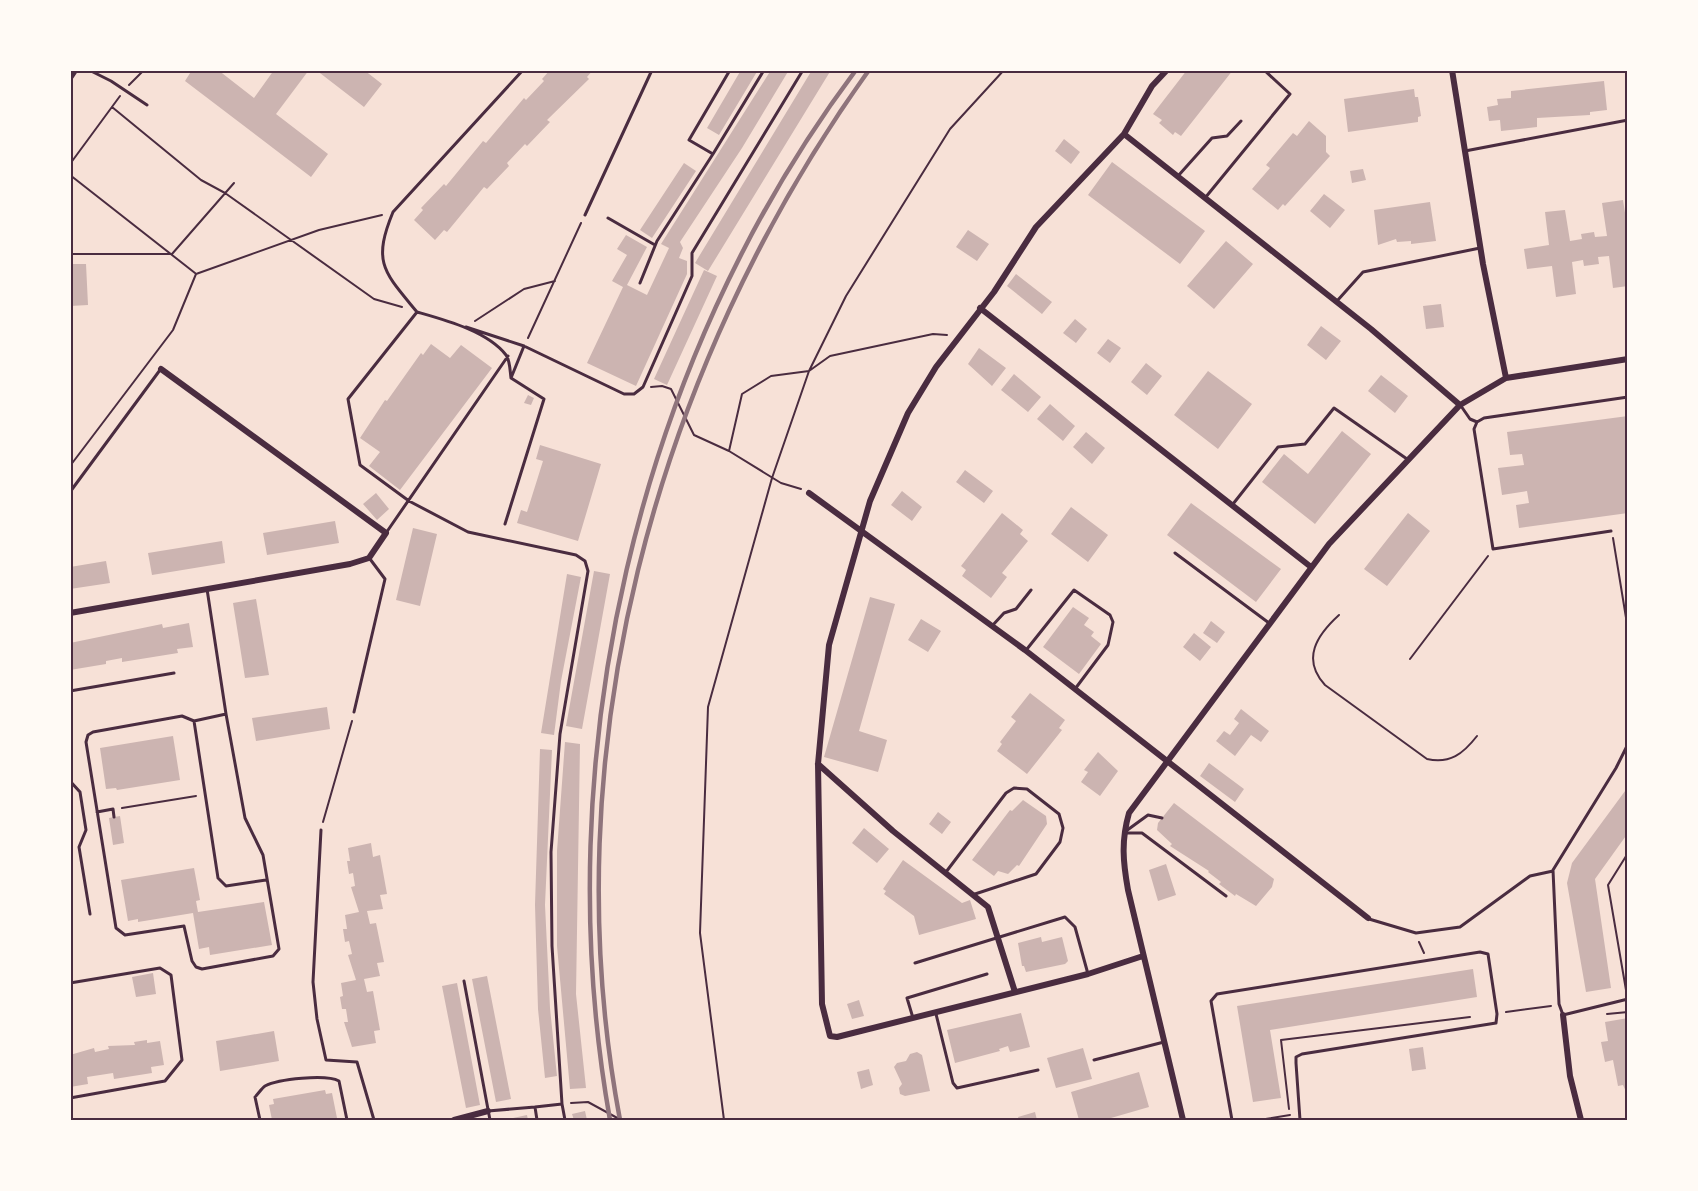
<svg xmlns="http://www.w3.org/2000/svg" width="1698" height="1191" font-family="'Golos Text',sans-serif">
  <style>
    .building { fill: #ccb4b1 }
    .lines { fill: none; stroke-linecap: round; stroke-linejoin: round }
    .path { stroke: #4a2c40; stroke-width: 2 }
    .service { stroke: #4a2c40; stroke-width: 3 }
    .minor { stroke: #4a2c40; stroke-width: 6 }
    .tertiary { stroke: #4a2c40; stroke-width: 8 }
    .rail { stroke: #8f747c; stroke-width: 4.5 }
    .neatline { fill: none; stroke: #4a2c40; stroke-width: 2 }
  </style>
  <rect width="100%" height="100%" fill="#f7e1d7"/>
  <path class="building" d="M192 70H218L254 98 274 70H309L276 114 328 154 311 177 185 81Z
    M316 70H364L382 84 364 107Z
    M550 70H593L587 77 589 79 547 120 550 122 527 146 525 144 507 163 509 166 487 189 484 187 447 232 444 230 435 240 414 220 423 210 421 208 444 184 446 186 483 141 486 143 524 98 526 100 544 81 542 79Z
    M741 70H758L719 135 707 128Z
    M771 70H789L742 148 680 242 683 248 679 258 687 261V274L636 386 587 363 623 287 612 281 627 255 617 249 626 235 647 247 627 285 647 295 669 248 661 244Z
    M812 70H831L708 271 695 263Z
    M1187 70H1233L1181 136 1175 132 1173 135 1159 123 1162 120 1153 114Z
    M1604 81 1607 110 1590 112V115L1537 118V127L1501 131 1500 120 1489 121 1487 107 1498 105 1497 99 1511 98V91Z
    M1414 89 1415 97H1418L1421 116 1418 117V122L1348 132 1344 99Z
    M1309 121 1326 136V152L1330 156 1285 206 1283 204 1278 210 1252 189 1270 168 1266 165 1293 133 1297 136Z
    M1064 139 1080 152 1071 164 1055 151Z
    M1112 162 1205 231 1180 264 1088 195Z
    M684 163 696 171 652 238 640 230Z
    M1363 169 1366 180 1352 183 1350 171Z
    M1324 194 1345 210 1330 228 1310 211Z
    M1623 200 1628 232V286L1613 288 1609 256 1598 257 1599 264 1584 266 1583 260 1572 262 1576 294 1556 297 1552 266 1527 269 1524 249 1549 245 1545 212 1565 210 1570 241 1582 239 1581 234 1594 232 1595 237 1607 236 1602 203Z
    M1430 202 1436 241 1411 244V241L1397 242 1396 239 1378 245 1374 210Z
    M968 230 989 244 977 261 956 247Z
    M1226 241 1253 264 1214 309 1187 286Z
    M70 264H86L88 305 70 306Z
    M704 270 717 276 667 385 654 379Z
    M1016 274 1052 302 1042 314 1007 286Z
    M1441 304 1444 327 1426 329 1423 306Z
    M1075 319 1087 329 1076 343 1063 333Z
    M1321 326 1341 341 1326 360 1307 345Z
    M1108 339 1121 348 1110 363 1097 353Z
    M431 344 450 358 461 345 492 368 400 490 369 466 380 452 360 438 385 400 387 401 421 353 423 355Z
    M979 348 1006 368 992 386 968 364Z
    M1146 363 1162 376 1147 395 1131 382Z
    M1208 371 1252 404 1218 449 1174 415Z
    M1014 374 1041 397 1028 412 1001 390Z
    M1381 375 1408 396 1395 413 1368 391Z
    M528 395 534 398 531 405 524 403Z
    M1050 404 1075 426 1063 441 1037 419Z
    M1628 416V439H1625L1628 513 1519 528 1516 505 1529 503 1527 491 1502 495 1498 468 1524 465 1522 454 1510 455 1507 432Z
    M1342 431 1371 454 1315 524 1262 482 1284 454 1308 474Z
    M1086 432 1105 448 1092 464 1073 447Z
    M540 445 601 464 578 541 517 523 521 510 527 512 543 461 536 459Z
    M965 470 993 491 984 503 956 482Z
    M902 491 922 507 912 521 891 505Z
    M376 493 389 509 377 520 363 504Z
    M1191 503 1281 569 1256 602 1167 535Z
    M1071 507 1108 535 1088 562 1051 534Z
    M1002 513 1023 530 1020 534 1028 541 1002 573 1007 577 991 598 962 576 966 570 961 566Z
    M1408 513 1430 531 1387 586 1364 569Z
    M335 521 339 543 267 555 263 533Z
    M413 528 437 534 420 606 396 600Z
    M222 541 225 563 152 575 148 553Z
    M106 561 110 583 70 589V567Z
    M594 571 610 574 582 729 566 726Z
    M567 574 581 577 561 681 554 735 541 733Z
    M870 597 895 604 859 731 887 740 878 772 824 757Z
    M256 599 269 675 245 678 233 603Z
    M1073 607 1089 618 1084 625 1094 632 1091 636 1101 644 1079 674 1043 647Z
    M921 619 941 631 928 652 908 640Z
    M1211 621 1225 632 1217 643 1203 633Z
    M189 623 193 647 177 649 178 653 122 662V658L106 661V664L70 670V643L162 624 163 628Z
    M1194 633 1211 647 1200 661 1183 647Z
    M1030 693 1065 720 1059 728 1062 730 1027 774 997 751 1002 744 1000 742 1016 721 1011 717Z
    M327 707 330 729 256 741 252 718Z
    M1241 709 1269 731 1261 742 1251 735 1235 756 1216 741 1224 731 1230 735 1239 723 1234 719Z
    M173 736 180 780 117 790 116 788 106 789 100 748Z
    M565 742 580 744 576 994 586 1088 570 1089 557 946V851Z
    M540 749 552 750 545 905 550 1008 557 1076 545 1078 538 1009 535 905Z
    M1098 752 1118 771 1100 796 1081 782 1088 772 1084 770Z
    M1209 763 1244 789 1235 802 1200 776Z
    M1628 787V833L1595 879 1611 988 1586 992 1567 883 1572 863Z
    M1023 800 1046 816 1047 824 1019 866 1017 865 1008 874 998 871 994 876 972 860 1010 810 1012 811Z
    M1174 803 1274 879 1272 887 1256 906 1236 894 1235 896 1219 884 1221 882 1208 872 1209 871 1170 846 1172 844 1157 830 1158 823Z
    M938 812 951 822 942 834 929 824Z
    M120 816 124 843 113 845 109 818Z
    M864 828 889 849 877 863 852 843Z
    M371 843 373 857 380 855 387 894 380 895 383 909 367 911 370 924 376 923 384 962 377 963 380 976 364 979 367 992 373 991 380 1030 374 1031 376 1043 352 1047 344 1022H348L346 1009H342L340 997 343 996 341 983 356 980 348 955 352 954 349 941 345 942 343 929H347L345 915 359 912 351 887 355 886 353 873 349 874 347 861H350L348 848Z
    M903 860 962 903 970 900 976 919 919 935 914 916 884 894 886 891 883 889Z
    M1166 864 1176 895 1158 901 1149 870Z
    M194 868 200 900 196 901 198 912 264 902 272 945 210 955 209 947 199 949 193 913 138 922V919L128 921 121 880Z
    M1041 937 1042 942 1062 937 1068 961 1065 964 1026 972 1024 966H1022L1018 943Z
    M1473 969 1477 997 1270 1030 1281 1098 1253 1102 1237 1006Z
    M153 973 156 994 136 997 132 977Z
    M487 976 511 1099 496 1102 472 979Z
    M457 983 480 1105 466 1108 442 986Z
    M859 1000 864 1016 852 1019 847 1004Z
    M1021 1013 1030 1047 1010 1052 1008 1046 999 1049 1000 1051 955 1063 947 1030Z
    M1628 1018V1096L1623 1085 1618 1086 1613 1060 1605 1062 1601 1042 1608 1041 1605 1022Z
    M274 1031 279 1061 220 1071 216 1041Z
    M147 1040V1043L160 1041 164 1065 151 1067 152 1073 114 1079 113 1073 87 1077 88 1084 70 1087V1055L94 1048 95 1052 109 1049 108 1046 135 1045 134 1042Z
    M1423 1047 1426 1069 1412 1071 1409 1049Z
    M1083 1048 1092 1079 1056 1088 1047 1058Z
    M917 1052 922 1055 930 1091 905 1096 900 1094 899 1088 902 1084 894 1067 897 1063 906 1061 910 1054Z
    M869 1069 873 1085 861 1089 857 1072Z
    M1139 1072 1149 1107 1104 1120H1079L1071 1092Z
    M325 1090 326 1094 332 1093 337 1118 331 1120H272L269 1105 274 1104 273 1099Z
    M585 1111 587 1120H574L572 1114Z
    M1035 1112 1037 1120H1019L1018 1117Z
    M527 1115 528 1120H513V1118Z"/>
  <g class="lines">
    <path class="path" d="M129 85 144 70
      M112 107 201 180 225 193 374 299 402 307
      M70 164 120 96
      M70 175 195 273
      M70 254H172L234 183
      M475 321 524 289 555 281
      M528 338 581 223
      M651 387 662 386 671 389 694 435 729 451 781 483 801 489
      M729 451 742 394 771 376 809 371 830 356 933 334 947 335
      M70 466 173 330 196 274 319 230 382 215
      M1613 538 1628 630
      M1339 615C1317 635 1301 659 1325 685L1427 759C1450 764 1463 754 1477 736
      M1410 659 1488 556
      M122 808 196 796
      M323 822 352 721
      M1419 942 1424 953
      M1626 990 1608 885 1628 853
      M1506 1012 1551 1006
      M1607 1014 1628 1012
      M571 1103 588 1102 621 1120
      M1289 1109 1281 1040 1470 1017
      M724 1120 700 933 708 707 772 478 809 371 846 296 950 129 1004 70
      M1259 1120 1290 1115"/>
    <path class="service" d="M89 70 111 81 147 105
      M523 70 393 212C372 263 384 272 417 312L348 399 360 465 409 501 468 532 576 555 585 561 588 571 560 734 551 852 552 946 562 1104
      M730 70 689 140 713 154 764 70
      M1465 151 1628 120
      M1178 176 1212 138 1227 136 1241 121
      M1205 198 1290 94 1264 70
      M585 215 652 70
      M608 218 655 245
      M640 283 657 241 713 154
      M1337 301 1363 272 1480 248
      M417 312C445 320 487 331 506 355 510 360 510 371 511 378
      M466 327 524 346 624 394H634L643 387 692 276V253L803 70
      M1461 406 1470 419 1477 422
      M70 492 160 370
      M1233 504 1278 447 1305 444 1334 408 1407 459
      M505 524 544 399 511 378 524 346
      M1611 531 1493 549 1474 429 1477 422 1484 418 1628 397
      M386 533 508 356
      M1175 553 1269 623
      M207 589 226 714 194 721 182 716 93 732 88 735 86 742 116 928 125 935 184 926 192 961 196 967 202 969 273 956 279 949 263 855 245 818 226 714
      M992 626 1004 613 1016 609 1031 590
      M1027 649 1074 590 1110 615 1113 622 1108 645 1075 689
      M70 691 174 673
      M354 712 385 579 370 559
      M194 721 218 878 226 886 266 880
      M1628 744 1616 768 1553 870 1559 1004 1563 1015 1628 999
      M70 781 80 792 86 830 79 847 90 914
      M97 812 113 809 114 817
      M321 830 313 982 317 1019 326 1060 357 1062 374 1120
      M1126 831 1148 815 1162 818
      M1126 833H1142L1226 896
      M946 872 1006 793 1014 788 1027 789 1059 814 1063 828 1060 842 1036 874 975 894
      M1369 919 1416 933 1460 927 1530 876 1553 871
      M915 963 1065 917 1075 927 1088 974
      M464 981 490 1120
      M70 983 160 968 171 975 182 1060 165 1081 70 1098
      M936 1014 953 1083 957 1088 1038 1070
      M913 1018 907 998 987 974
      M1094 1060 1164 1042
      M535 1107 562 1104 565 1120
      M488 1111 535 1107 537 1120
      M260 1120 255 1097C258 1094 262 1088 265 1086 278 1079 326 1074 339 1081L347 1120
      M1232 1120 1211 1001 1217 994 1480 952 1488 954 1497 1014 1496 1023 1302 1054 1296 1057V1063L1300 1120"/>
    <path class="minor" d="M1452 70 1483 264 1506 378
      M1124 134 1371 329 1460 405
      M980 308 1311 567
      M809 493 1025 650 1368 918
      M70 613 350 564 369 558 386 533 161 369
      M818 764 893 831 988 907 1015 992
      M1143 956 1088 974 837 1037 830 1036 822 1004 818 764 829 645 870 501 908 413 936 367 994 292 1036 227 1124 134 1152 86 1167 70
      M1563 1015 1570 1076 1581 1120
      M454 1120 488 1111
      M1183 1120 1128 890C1123 862 1121 841 1129 813L1329 544 1460 405 1506 378 1628 359"/>
    <path class="tertiary" d="M70 76 74 70"/>
    <path class="rail" d="M610 1120C546 761 636 363 856 70
      M620 1120C551 754 654 370 869 70"/>
  </g>
  <rect width="1698" height="1191" fill="none" stroke="#fffaf5" stroke-width="144"/>
  <rect x="72" y="72" width="1554" height="1047" class="neatline"/>
</svg>
